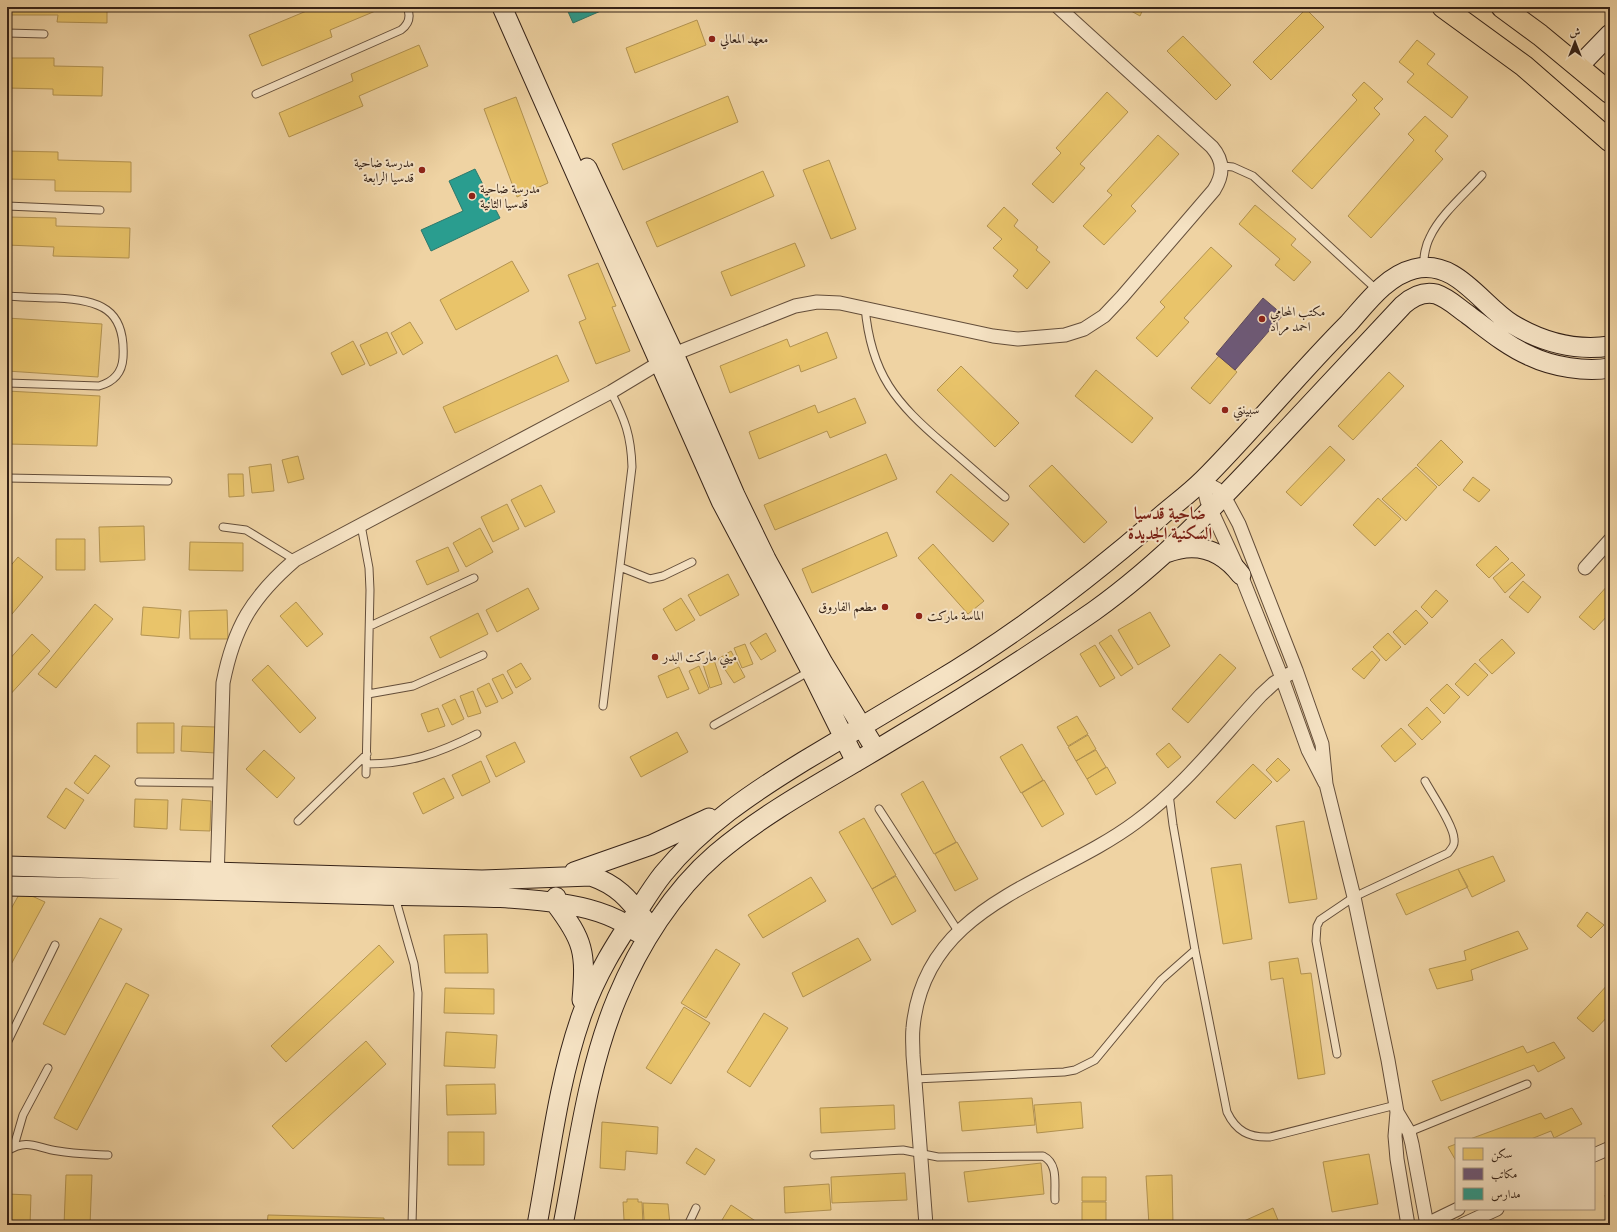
<svg xmlns="http://www.w3.org/2000/svg" width="1617" height="1232" font-family="'IM FELL Double Pica',Amiri,serif">
  <style>
    .homes { fill: #e9c46a; stroke: #b39351 }
    .offices { fill: #6d597a; stroke: #5c485c }
    .schools { fill: #2a9d8f; stroke: #2d786b }
    .lines { fill: none; stroke-linecap: round; stroke-linejoin: round }
    .lane-casing { stroke: #644e3a; stroke-width: 9 }
    .street-casing { stroke: #644e3a; stroke-width: 15 }
    .secondary-casing { stroke: #352217; stroke-width: 21 }
    .primary-casing { stroke: #352217; stroke-width: 23 }
    .lane { stroke: #f5e2c3; stroke-width: 7 }
    .street { stroke: #f5e2c3; stroke-width: 13 }
    .secondary { stroke: #f5e2c3; stroke-width: 19 }
    .primary { stroke: #efd3a3; stroke-width: 21 }
    .poi-dot { fill: #8f2418; stroke: #f5e2c3; stroke-width: 1.5 }
    .labels { text-anchor: middle; dominant-baseline: central; stroke-width: 4; stroke-linejoin: round; paint-order: stroke }
    .poi-label { font-size: 13px; fill: #352217; stroke: #f5e2c3; text-anchor: start }
    .district-label { font-size: 17px; font-weight: bold; fill: #7a1f14; stroke: #f5e2c3 }
  </style>
  <rect width="100%" height="100%" fill="#efd3a3"/>
  <filter id="stains"><feTurbulence type="fractalNoise" baseFrequency=".005" numOctaves="4"/><feColorMatrix values="0 0 0 0 .2 0 0 0 0 .09 0 0 0 0 .02 0 0 0 .5 -.17"/></filter>
  <radialGradient id="worn" r=".72"><stop offset=".6" stop-color="#630" stop-opacity="0"/><stop offset="1" stop-color="#630" stop-opacity=".3"/></radialGradient>
  <path class="homes" d="M7 7H107V23L57 22 58 15H7Z
    M316 7H385L330 30 332 37 262 66 249 35Z
    M1124 7H1144L1140 16Z
    M1306 9 1324 27 1271 80 1253 62Z
    M697 20 706 45 635 73 626 48Z
    M1183 36 1231 85 1216 100 1167 51Z
    M1417 40 1435 54 1427 64 1468 97 1452 118 1407 82 1414 74 1399 62Z
    M419 45 428 66 359 96 363 106 289 137 279 113 353 81 351 74Z
    M7 58H54V66L103 67 102 96 53 95V89L7 88Z
    M1364 82 1383 99 1374 108 1380 114 1312 189 1292 171 1357 100 1352 95Z
    M1107 92 1128 112 1080 164 1085 168 1053 203 1032 184 1061 153 1056 148Z
    M728 96 738 122 623 170 612 144Z
    M516 97 548 183 517 197 484 109Z
    M1425 116 1448 136 1435 151 1443 159 1371 238 1348 216 1414 140 1408 134Z
    M1158 135 1179 154 1131 206 1136 211 1104 245 1083 226 1112 195 1107 191Z
    M7 151 58 152V160L131 162V192L55 191V180L7 179Z
    M829 160 856 229 831 239 803 170Z
    M763 171 774 196 657 247 646 222Z
    M1255 205 1296 239 1291 245 1311 262 1294 281 1275 265 1280 259 1239 224Z
    M1004 207 1018 220 1014 226 1038 247 1036 250 1050 262 1027 289 1013 276 1018 270 993 248 1002 239 987 226Z
    M7 217 56 218V226L130 228 129 258 53 256 54 247 7 245Z
    M795 243 805 266 731 296 721 272Z
    M1211 247 1232 266 1184 318 1189 322 1157 357 1136 338 1165 307 1160 302Z
    M512 261 529 291 456 330 440 300Z
    M598 263 616 306 612 307 630 351 596 364 579 322 586 319 568 275Z
    M7 318 102 324 98 377 7 371Z
    M410 322 423 343 403 355 391 333Z
    M387 332 397 353 370 366 360 345Z
    M827 332 837 358 801 372 799 365 730 393 720 366 787 339 790 347Z
    M353 341 365 364 342 375 331 353Z
    M557 355 569 381 455 433 443 407Z
    M1219 356 1237 372 1210 404 1191 388Z
    M961 366 1019 423 995 447 937 390Z
    M1096 370 1153 418 1132 443 1075 396Z
    M1389 372 1404 386 1353 440 1338 426Z
    M7 391 100 396 97 446 7 444Z
    M855 398 866 423 830 438 827 431 759 459 749 432 815 405 818 413Z
    M1441 440 1463 462 1439 486 1417 465Z
    M1330 446 1345 460 1301 506 1286 492Z
    M886 454 897 479 775 530 764 505Z
    M298 456 304 479 288 483 282 460Z
    M271 464 274 491 252 493 249 467Z
    M1052 465 1107 522 1084 543 1029 486Z
    M1416 467 1437 487 1406 521 1382 499Z
    M228 474H243L244 496 229 497Z
    M951 474 1009 524 993 542 936 492Z
    M1473 477 1490 490 1479 502 1463 490Z
    M541 485 555 512 525 527 511 500Z
    M1378 498 1401 519 1375 546 1353 525Z
    M507 504 519 529 493 542 481 517Z
    M144 526 145 560 100 562 99 527Z
    M480 528 493 552 466 567 453 543Z
    M887 532 897 556 812 593 802 569Z
    M56 539H85V570H56Z
    M190 542 243 543V571L189 570Z
    M933 544 984 601 968 614 918 558Z
    M1496 546 1509 559 1489 578 1476 565Z
    M448 547 459 571 427 585 416 561Z
    M18 557 43 577 7 620V570Z
    M1512 562 1525 575 1505 593 1493 578Z
    M728 574 739 595 700 616 688 595Z
    M1523 581 1541 597 1528 613 1509 597Z
    M1610 583V613L1594 630 1579 617Z
    M528 588 539 609 497 632 486 610Z
    M1436 590 1448 601 1432 618 1421 607Z
    M681 598 695 620 676 631 663 609Z
    M296 602 323 634 307 647 280 616Z
    M95 604 113 619 56 688 38 674Z
    M143 607 181 610 179 638 141 635Z
    M227 610 228 639H190L189 611Z
    M1416 610 1428 623 1405 645 1393 632Z
    M1150 612 1170 646 1138 665 1118 630Z
    M478 613 488 634 440 658 430 637Z
    M766 633 776 651 761 660 750 643Z
    M1388 633 1401 647 1386 661 1373 647Z
    M32 634 50 651 7 698V662Z
    M1111 635 1133 668 1121 676 1099 643Z
    M1502 639 1515 653 1492 674 1479 660Z
    M745 644 753 664 742 668 734 648Z
    M1095 645 1115 678 1100 687 1080 654Z
    M731 651 745 677 734 683 718 659Z
    M1372 651 1380 660 1364 679 1352 669Z
    M1220 654 1236 668 1188 723 1172 709Z
    M714 660 722 684 710 688 703 664Z
    M521 663 531 679 516 688 507 671Z
    M1475 663 1488 675 1468 696 1455 684Z
    M268 665 316 718 300 733 252 680Z
    M699 666 709 689 699 694 689 671Z
    M679 667 689 689 667 698 658 676Z
    M503 674 513 693 502 699 492 679Z
    M489 683 498 702 486 707 477 689Z
    M1447 684 1460 697 1444 714 1430 700Z
    M473 691 481 713 468 717 460 696Z
    M455 699 464 719 452 725 442 705Z
    M1427 707 1441 722 1422 740 1408 725Z
    M438 708 445 726 428 732 421 714Z
    M1077 716 1088 734 1068 746 1057 727Z
    M137 723H174V753H137Z
    M182 726 217 727 216 753 181 751Z
    M1401 728 1416 744 1395 762 1381 746Z
    M677 732 688 752 641 777 630 757Z
    M1088 735 1096 749 1076 761 1068 747Z
    M515 742 525 762 496 777 486 756Z
    M1169 743 1181 757 1168 768 1156 754Z
    M1022 744 1043 780 1021 793 1000 757Z
    M264 750 295 778 277 798 246 769Z
    M1096 750 1106 767 1087 779 1076 761Z
    M95 755 110 766 88 794 74 783Z
    M1278 758 1290 770 1277 782 1266 770Z
    M481 761 490 782 462 796 452 775Z
    M1253 764 1272 782 1235 819 1216 802Z
    M1107 767 1116 783 1096 795 1087 779Z
    M444 778 454 798 423 814 413 793Z
    M1044 780 1064 814 1042 827 1022 793Z
    M923 781 956 842 934 854 901 794Z
    M66 788 84 800 65 829 47 817Z
    M135 799 168 800 167 829 134 827Z
    M182 799 211 801 210 831 180 830Z
    M864 818 896 875 872 889 839 832Z
    M1304 821 1317 899 1289 903 1276 826Z
    M957 842 978 879 955 891 935 854Z
    M1493 856 1505 881 1472 897 1458 869Z
    M1241 864 1252 939 1223 944 1211 868Z
    M1458 869 1468 887 1406 915 1396 894Z
    M896 876 916 911 892 925 872 889Z
    M811 877 826 901 763 938 748 915Z
    M21 891 45 902 8 970 7 916Z
    M1587 912 1604 925 1591 938 1577 926Z
    M100 918 122 929 65 1035 43 1024Z
    M1518 931 1528 949 1471 970 1473 980 1437 989 1429 969 1466 960 1464 951Z
    M487 934 488 973H445L444 935Z
    M858 938 871 960 803 997 792 973Z
    M379 945 394 962 286 1062 271 1046Z
    M716 949 740 964 706 1018 681 1003Z
    M1298 958 1301 974 1311 973 1325 1074 1298 1079 1283 978 1271 980 1269 962Z
    M1610 982V1014L1593 1032 1577 1018Z
    M126 983 149 995 77 1130 54 1118Z
    M445 988 494 989V1014L444 1013Z
    M684 1007 710 1023 671 1084 646 1068Z
    M764 1013 788 1028 750 1087 727 1072Z
    M446 1032 497 1035 495 1068 444 1066Z
    M366 1041 386 1064 293 1149 272 1126Z
    M1554 1042 1565 1058 1538 1072 1534 1065 1441 1101 1432 1081 1523 1046 1527 1053Z
    M495 1084 496 1114 447 1115 446 1085Z
    M1032 1098 1035 1125 962 1131 959 1102Z
    M1081 1102 1083 1128 1037 1133 1034 1105Z
    M894 1105 895 1129 821 1133 820 1108Z
    M1572 1108 1582 1124 1554 1138 1551 1131 1531 1139H1470L1541 1113 1545 1119Z
    M602 1122 658 1127 657 1154 626 1151 625 1170 600 1168Z
    M448 1132H484V1165H448Z
    M1456 1144V1161L1448 1147Z
    M696 1148 715 1160 705 1175 686 1163Z
    M1369 1154 1378 1204 1332 1212 1323 1162Z
    M1041 1163 1044 1194 968 1202 964 1172Z
    M905 1173 907 1200 832 1203 831 1177Z
    M66 1175H92L90 1225H64Z
    M1172 1175 1173 1225H1149L1146 1176Z
    M1082 1177H1106V1201H1082Z
    M829 1184 831 1210 785 1213 784 1187Z
    M7 1194 31 1195 30 1225H7Z
    M1610 1194V1225L1605 1195Z
    M627 1199H638V1202H642L643 1225H630V1220H624L623 1202H627Z
    M1082 1202H1106V1225H1082Z
    M643 1203 668 1204 670 1225H651L650 1221H644Z
    M731 1205 757 1222 755 1225H719Z
    M1273 1208 1280 1225H1235Z
    M268 1215 384 1218V1225H267Z"/>
  <path class="offices" d="M1263 298 1283 315 1235 370 1216 354Z"/>
  <path class="schools" d="M566 7H610L573 23Z
    M475 169 500 218 431 251 421 230 463 211 449 181Z"/>
  <g class="lines">
    <g class="lane-casing">
      <path id="lane" d="M7 33 44 34
        M256 94 401 30C409 24 411 16 407 7
        M1223 166 1233 167 1253 176 1377 290
        M7 206 100 210
        M1423 267C1424 256 1425 246 1430 237 1440 215 1466 193 1482 175
        M7 296C23 297 40 298 56 298 99 300 126 308 123 358 122 373 113 382 99 386L7 383
        M865 307C871 375 896 403 945 445 965 462 985 480 1005 497
        M7 478 168 481
        M361 525 369 568 370 590 366 774
        M223 527 246 530 295 560
        M620 567 650 579 663 576 692 562
        M370 626 474 578
        M368 694 413 686 483 655
        M603 706 632 467C631 435 625 420 611 392
        M714 725 810 671
        M366 764C409 764 439 753 477 734
        M139 782 220 783
        M1169 794 1173 825 1195 950 1227 1112C1236 1131 1249 1138 1270 1137L1396 1105
        M879 809 958 931
        M298 821 367 754
        M395 897 414 964 418 993 412 1225
        M7 1043 55 945
        M1337 1054 1316 941 1317 926 1320 920 1354 897 1448 853C1452 848 1455 845 1454 839 1454 826 1432 794 1425 781
        M915 1079 1064 1072 1075 1070 1095 1060 1161 980 1195 950
        M1409 1132 1527 1084
        M14 1146 23 1115 48 1068
        M7 1151C29 1138 36 1148 58 1151 74 1154 91 1154 108 1155
        M814 1155 903 1150 938 1157 1043 1156C1059 1164 1054 1184 1055 1200
        M688 1225 696 1208"/>
    </g>
    <g class="street-casing">
      <path id="street" d="M1202 481 1217 489 1224 496 1239 524 1296 670 1322 744 1326 784 1354 897 1388 1060 1397 1112 1395 1136 1397 1159 1408 1225
        M1202 481 1207 501 1241 575 1282 678 1308 750 1325 783
        M1585 568 1610 540
        M217 881 223 683C234 627 252 597 295 560L611 392 674 354 795 306 817 302 840 303 993 336 1018 339 1065 335 1084 329 1104 316 1122 297 1214 190C1224 174 1224 161 1212 147L1058 7
        M1397 1112 1409 1132 1412 1144 1427 1225
        M1594 1155 1610 1148
        M926 1225 913 1055C913 1046 912 1037 913 1028 924 904 1053 884 1136 822 1184 787 1221 738 1261 695L1274 683 1296 670
        M1425 1225 1458 1209
        M1462 1225 1497 1209"/>
    </g>
    <g class="secondary-casing">
      <path id="secondary" d="M502 7 721 501 811 671 856 762
        M1579 66 1610 34
        M587 168 674 354 735 495 766 559 823 663 876 750
        M1166 553C1196 541 1222 550 1241 575
        M7 866 482 880 591 876C617 885 628 898 645 920
        M574 872 651 845 709 818
        M7 886C132 888 256 891 381 895 443 897 508 894 570 905 593 909 618 917 637 932
        M556 897 555 903C584 941 586 952 582 1000
        M537 1225C550 1156 558 1083 581 1017 596 974 616 943 641 906 648 895 655 884 663 874 702 826 752 793 804 761 847 735 890 710 933 684 1014 636 1090 578 1161 516 1175 504 1190 493 1203 480 1253 430 1298 374 1348 324 1366 304 1386 276 1414 269 1456 258 1481 305 1512 324 1542 342 1576 351 1610 346
        M563 1225C578 1149 587 1070 617 998 639 945 673 891 716 854 769 809 832 777 891 741 960 700 1028 657 1094 611 1161 563 1218 503 1274 443 1317 397 1360 351 1403 305 1412 297 1423 291 1436 294 1448 298 1457 307 1467 314 1487 329 1507 346 1530 356 1553 367 1585 372 1610 368"/>
    </g>
    <g class="primary-casing">
      <path id="primary" d="M1443 7 1524 66 1610 141
        M1502 7 1540 35 1610 93"/>
    </g>
    <use href="#lane" class="lane"/>
    <use href="#street" class="street"/>
    <use href="#secondary" class="secondary"/>
    <use href="#primary" class="primary"/>
  </g>
  <g class="poi-dot">
    <circle cx="712" cy="39" r="4"/>
    <circle cx="422" cy="170" r="4"/>
    <circle cx="472" cy="196" r="4"/>
    <circle cx="1262" cy="319" r="4"/>
    <circle cx="1225" cy="410" r="4"/>
    <circle cx="885" cy="607" r="4"/>
    <circle cx="919" cy="616" r="4"/>
    <circle cx="655" cy="657" r="4"/>
  </g>
  <g class="labels">
    <g class="poi-label">
      <text x="720" y="39">معهد المعالي</text>
      <text x="414" y="163" text-anchor="end">مدرسة ضاحية<tspan x="414" dy="15">قدسيا الرابعة</tspan></text>
      <text x="480" y="189">مدرسة ضاحية<tspan x="480" dy="15">قدسيا الثانية</tspan></text>
      <text x="1270" y="312">مكتب المحامي<tspan x="1270" dy="15">احمد مراد</tspan></text>
      <text x="1233" y="410">سبينتي</text>
      <text x="877" y="607" text-anchor="end">مطعم الفاروق</text>
      <text x="927" y="616">الماسة ماركت</text>
      <text x="663" y="657">ميني ماركت البدر</text>
    </g>
    <g class="district-label">
      <text x="1170" y="513">ضاحية قدسيا<tspan x="1170" dy="20">السكنية الجديدة</tspan></text>
    </g>
  </g>
  <rect width="1617" height="1232" fill="none" stroke="#efd3a3" stroke-width="24"/>
  <rect x="8" y="8" width="1601" height="1216" fill="none" stroke="#352217" stroke-width="2"/>
  <rect x="12" y="12" width="1593" height="1208" fill="none" stroke="#352217"/>
  <rect x="1455" y="1138" width="140" height="72" fill="#f5e2c3" stroke="#a8957e"/>
  <rect x="1463" y="1148" width="20" height="12" fill="#e9c46a" stroke="#a8957e"/>
  <text x="1491" y="1158" font-size="12" fill="#352217">سكن</text>
  <rect x="1463" y="1168" width="20" height="12" fill="#6d597a" stroke="#a8957e"/>
  <text x="1491" y="1178" font-size="12" fill="#352217">مكاتب</text>
  <rect x="1463" y="1188" width="20" height="12" fill="#2a9d8f" stroke="#a8957e"/>
  <text x="1491" y="1198" font-size="12" fill="#352217">مدارس</text>
  <g transform="translate(1575 42)" stroke="#f5e2c3" stroke-width="3" paint-order="stroke">
  <path d="M0-3L7 15L0 10L-7 15Z" fill="#352217"/>
  <text y="-6" font-size="11" font-weight="bold" text-anchor="middle" fill="#352217">ش</text>
  </g>
  <rect width="100%" height="100%" filter="url(#stains)"/>
  <rect width="100%" height="100%" fill="url(#worn)"/>
</svg>
